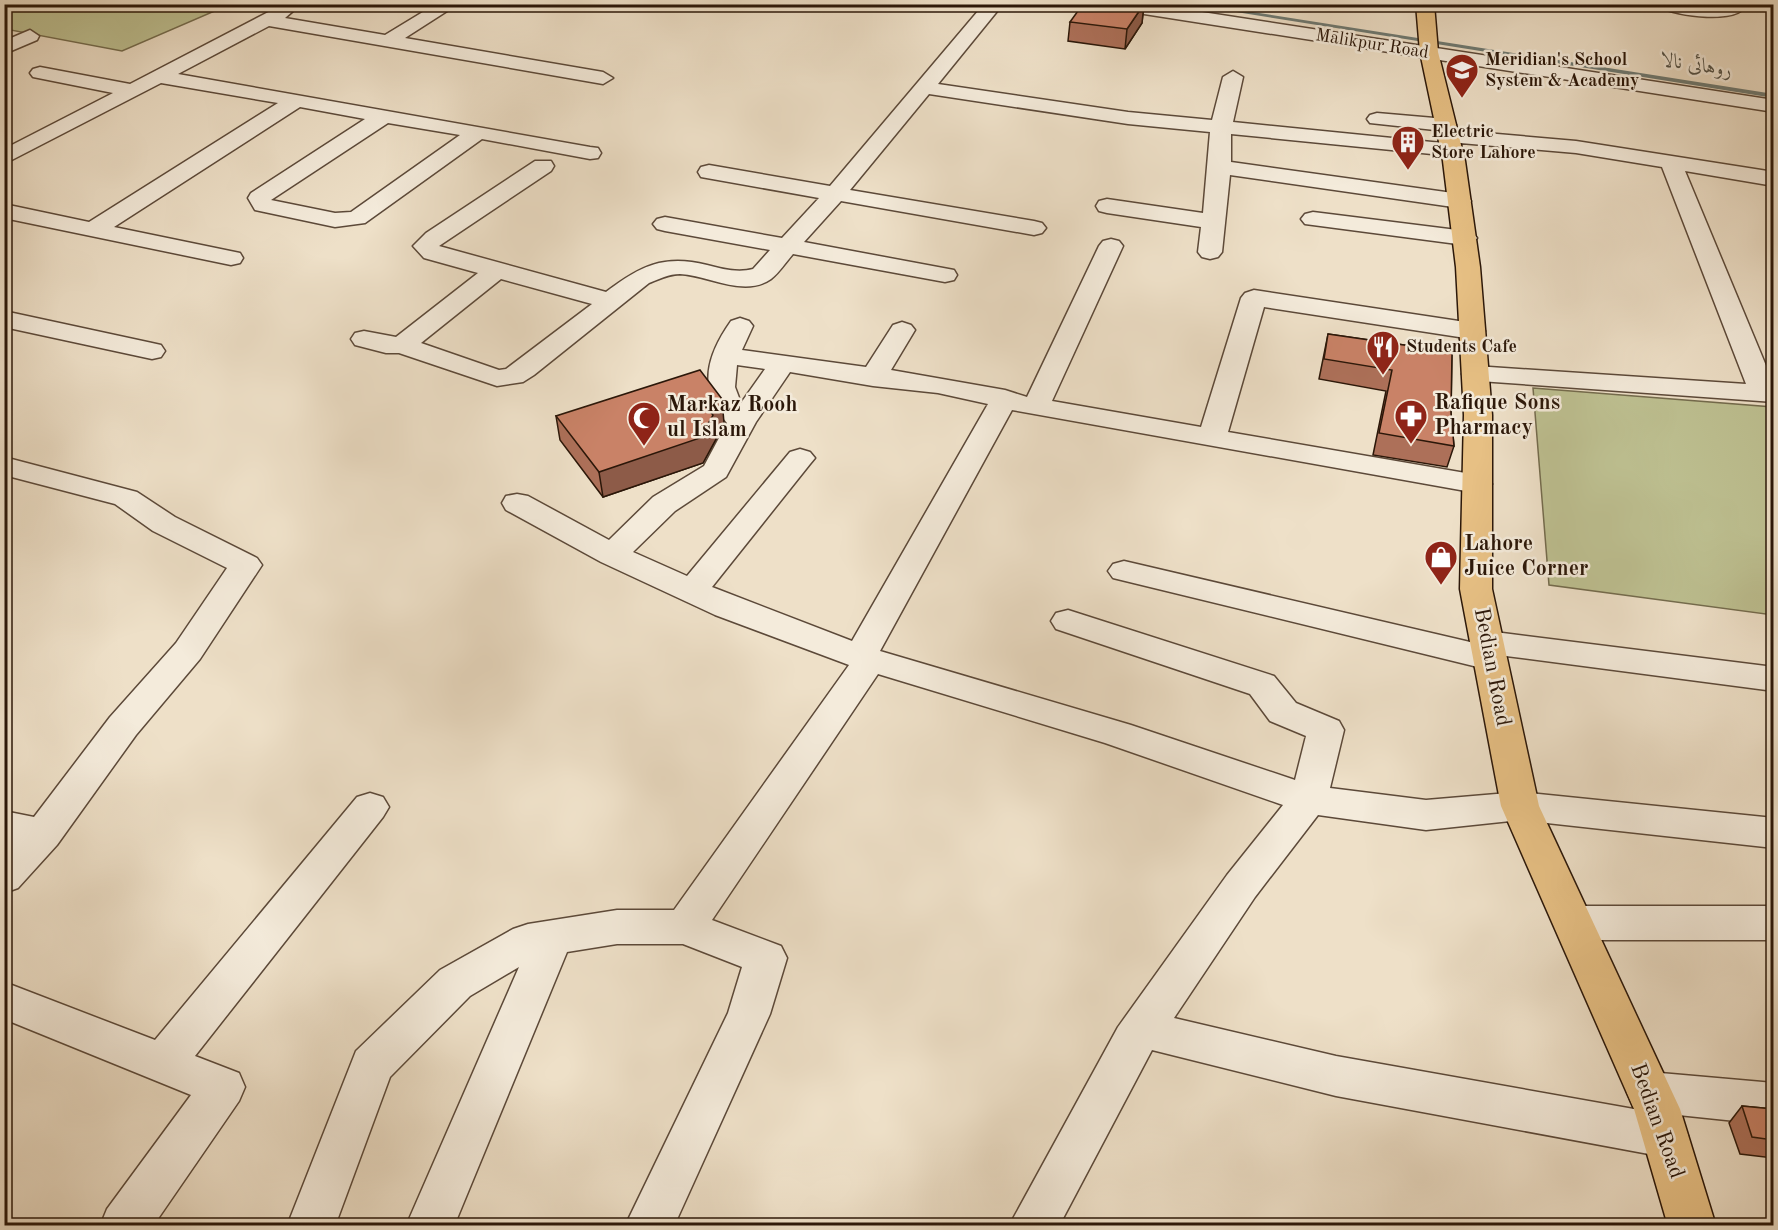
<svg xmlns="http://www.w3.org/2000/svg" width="1778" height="1230" font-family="'Old Standard TT',Amiri,serif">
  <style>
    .green { fill: #bec192; stroke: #746c4e; stroke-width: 1.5 }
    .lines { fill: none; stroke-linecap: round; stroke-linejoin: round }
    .stream { fill: #6e7a73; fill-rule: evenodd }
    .minor-casing { stroke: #5c4939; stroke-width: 3 }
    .major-casing { stroke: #2b1709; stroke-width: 3 }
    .minor { fill: #f4ebdb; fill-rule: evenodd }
    .major { fill: #e7c084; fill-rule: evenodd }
    .wall { fill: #ad7059; stroke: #2b1709; stroke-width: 1.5 }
    .shaded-wall { fill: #8d5b48; stroke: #2b1709; stroke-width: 1.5 }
    .building { fill: #c98267; stroke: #2b1709; stroke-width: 1.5 }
    .labels { text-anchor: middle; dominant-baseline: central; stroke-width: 5; stroke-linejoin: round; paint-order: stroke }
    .far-street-label { font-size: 18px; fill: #2b1709; stroke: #f4ebdb }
    .far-poi-label { font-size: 18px; font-weight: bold; fill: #2b1709; stroke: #f4ebdb; text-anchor: start }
    .far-water-label { font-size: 20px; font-style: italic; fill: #525147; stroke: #f4ebdb }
    .poi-label { font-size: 22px; font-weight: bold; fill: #2b1709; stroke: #f4ebdb; text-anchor: start }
    .street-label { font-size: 22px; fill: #2b1709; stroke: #f4ebdb }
  </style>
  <rect width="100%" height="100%" fill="#eee0c8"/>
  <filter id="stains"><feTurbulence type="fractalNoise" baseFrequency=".00333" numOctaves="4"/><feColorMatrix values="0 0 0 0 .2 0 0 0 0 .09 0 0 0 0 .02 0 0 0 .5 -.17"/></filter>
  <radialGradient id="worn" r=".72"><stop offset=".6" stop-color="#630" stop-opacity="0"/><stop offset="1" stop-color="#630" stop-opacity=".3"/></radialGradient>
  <path class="green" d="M191 4 217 10 122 51 5 29 6 4Z
    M1533 388 1773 407V615L1549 585Z"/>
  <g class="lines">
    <path class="stream" d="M1186 4H1202L1774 94V98Z"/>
    <g class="minor-casing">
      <path id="minor" d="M436 4H458L405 38 603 72 613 78 603 84 269 26 178 74 590 147 598 148 601 153 598 158 590 159 482 139 365 223 335 227 255 210 248 198 251 193 365 119 300 107 114 227 240 253 243 258 240 263 231 265 4 218V204L89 222 278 103 161 83 4 164V149L113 93 33 77 30 73 33 69 40 67 130 84 278 7 284 6 293 11 285 18 385 35ZM388 123 460 135 351 212 335 213 271 200Z
        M984 4H1003L938 84 1128 112 1212 120 1223 77 1233 71 1243 77 1233 122 1452 144 1460 145 1463 150 1460 155 1452 156 1231 134V162L1460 194 1468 196 1471 201 1468 206 1460 208 1230 175 1222 252 1218 257 1210 259 1202 257 1198 252 1201 227 1107 213 1099 211 1096 206 1099 201 1107 199 1203 213 1210 132 1128 124 929 94 850 190 1034 221 1042 223 1046 228 1042 233 1034 235 841 201 804 242 954 270 957 275 954 280 945 282 793 254C786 262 779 273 771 279 744 298 708 275 680 274 669 274 659 279 649 283L534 375 523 382 497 386 399 353H386L355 345 351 339 355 333 364 331 396 337 478 273 424 258 413 246 426 233 535 161H551L554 166 551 171 439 246 606 292C640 266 664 254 707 265 722 269 738 273 753 269L770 250 665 231 657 229 653 224 657 219 665 217 782 238 819 198 701 177 698 172 701 167 709 165 830 186ZM501 279 592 304 506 369 499 370 421 343Z
        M1103 4H1150L1774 100V112L1112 9Z
        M1656 4 1720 7 1743 4V9C1733 23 1667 16 1656 4Z
        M30 30 39 36 37 40 4 54V41Z
        M1377 113 1446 119 1453 121 1456 125 1451 130 1576 141 1774 172V186L1685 171 1774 385V402L1465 380 1462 374 1465 368 1475 366 1746 384 1662 167 1576 153 1449 142 1442 140 1438 136 1444 131 1370 123 1367 119 1370 115Z
        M1313 212 1465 231 1473 233 1477 238 1473 243 1465 245 1305 224 1301 219 1305 214Z
        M1111 239 1119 241 1123 246 1052 401 1201 427 1241 298 1245 293 1254 290 1472 323 1481 326 1485 331 1481 336 1472 339 1264 307 1228 432 1477 475 1488 478 1492 484 1488 490 1477 493 1012 410 880 651 1131 725 1295 780 1306 736 1270 721 1250 694 1056 629 1051 621 1056 613 1068 610 1274 676 1296 703 1339 721 1344 730 1330 788 1426 800 1520 792 1774 818V848L1520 820 1426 830 1318 815 1255 897 1174 1018 1336 1056 1645 1111 1633 1106 1627 1092 1633 1078 1649 1072 1774 1083V1125L1659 1113 1681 1121 1688 1136 1681 1151 1665 1157 1336 1096 1152 1050 1059 1226H1009L1118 1027 1227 875 1283 805 1105 743 878 674 712 920 781 946 787 958 770 1014 674 1226H625L728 1013 742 967 683 944H617L567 952 454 1226H406L519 967 470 996 390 1077 335 1226H287L356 1051 440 970 513 929 528 924 617 910H674L849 665 715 615 601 562 506 510 502 503 506 496 517 494 528 496 609 540 653 497 704 466 727 423C697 388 707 355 731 321L740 318 749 321 753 326 742 350 866 367 893 325 902 322 911 325 915 330 891 370 1005 390 1027 397 1099 246 1103 241ZM737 365 765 369 741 403 735 387ZM790 372 873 386 938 393 988 404 852 641 712 587 810 464 815 458 810 452 800 449 790 452 687 576 633 552 675 511 726 477 756 422Z
        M4 311 152 343 161 345 165 351 161 357 152 359 4 327Z
        M4 457 137 492 175 517 257 558 262 565 200 659 136 735 57 845 18 888 4 893V850L12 842 4 841V811L34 817 110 717 176 643 227 568 153 531 115 504 4 475Z
        M1124 561 1470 642 1475 634 1487 631 1774 667V691L1506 656 1502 666 1490 670 1113 578 1108 571 1113 564Z
        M370 793 383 797 389 807 383 817 195 1056 239 1073 245 1087 239 1101 153 1226H100L107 1209 191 1095 4 1019V982L155 1040 357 797Z
        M1573 906H1774V940H1573L1559 935 1553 923 1559 911Z"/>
    </g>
    <g class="major-casing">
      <path id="major" d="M1416 4H1434L1438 52 1465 161 1480 267 1492 415V589L1539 806 1680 1109 1716 1226H1668L1634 1109 1501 806 1460 589 1464 415 1456 267 1443 161 1420 52Z"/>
    </g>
    <use href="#minor" class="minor"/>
    <use href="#major" class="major"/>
  </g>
  <path class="wall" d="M1144 4 1142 23 1125 49 1068 41 1070 22Z
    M1328 334 1452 352 1451 413 1454 446 1447 467 1373 455 1386 391 1319 379Z
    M556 416 724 423 715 427 716 439 703 463 603 497 560 440Z
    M1742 1106 1773 1109V1158L1740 1154 1729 1123Z"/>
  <path class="shaded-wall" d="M1144 4 1142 23 1125 49 1127 29Z
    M722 399 724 423 715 427 716 439 703 463 603 497 599 472 705 406Z"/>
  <path class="building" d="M1083 4H1144L1127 29 1070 22Z
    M1328 334 1452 352 1451 413 1454 446 1379 433 1392 370 1324 359Z
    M700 370 722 399 705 406 713 415 700 438 599 472 556 416Z
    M1742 1106 1773 1109V1140L1752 1137Z"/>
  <defs>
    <g id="school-pin" transform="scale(1.725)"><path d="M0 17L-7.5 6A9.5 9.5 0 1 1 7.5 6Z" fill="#8f2418" stroke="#f4ebdb"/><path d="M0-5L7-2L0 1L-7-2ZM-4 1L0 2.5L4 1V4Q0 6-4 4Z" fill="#fff"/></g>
    <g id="building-pin" transform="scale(1.725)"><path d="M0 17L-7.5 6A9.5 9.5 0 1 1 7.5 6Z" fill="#8f2418" stroke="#f4ebdb"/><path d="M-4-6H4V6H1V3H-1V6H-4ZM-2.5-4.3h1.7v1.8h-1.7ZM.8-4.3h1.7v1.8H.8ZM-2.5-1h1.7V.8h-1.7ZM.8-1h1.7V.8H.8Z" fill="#fff"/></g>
    <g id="restaurant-pin" transform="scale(1.725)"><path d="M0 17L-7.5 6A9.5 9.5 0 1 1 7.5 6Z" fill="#8f2418" stroke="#f4ebdb"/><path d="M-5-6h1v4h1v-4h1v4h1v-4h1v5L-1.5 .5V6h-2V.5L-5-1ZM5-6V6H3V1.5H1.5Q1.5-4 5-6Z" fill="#fff"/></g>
    <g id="pharmacy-pin" transform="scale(1.725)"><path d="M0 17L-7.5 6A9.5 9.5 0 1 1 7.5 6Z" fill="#8f2418" stroke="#f4ebdb"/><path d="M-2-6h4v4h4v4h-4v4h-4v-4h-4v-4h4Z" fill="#fff"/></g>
    <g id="mosque-pin" transform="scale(1.725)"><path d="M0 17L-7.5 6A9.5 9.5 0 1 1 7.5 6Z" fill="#8f2418" stroke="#f4ebdb"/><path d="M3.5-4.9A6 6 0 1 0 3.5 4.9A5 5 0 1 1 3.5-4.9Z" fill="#fff"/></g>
    <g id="shop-pin" transform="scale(1.725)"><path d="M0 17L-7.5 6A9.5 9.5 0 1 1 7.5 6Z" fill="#8f2418" stroke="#f4ebdb"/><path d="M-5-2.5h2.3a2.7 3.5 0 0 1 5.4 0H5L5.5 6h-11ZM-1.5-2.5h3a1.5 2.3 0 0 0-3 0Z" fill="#fff"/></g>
  </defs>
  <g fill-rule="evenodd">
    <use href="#school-pin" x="1462" y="70"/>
    <use href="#building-pin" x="1408" y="142"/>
    <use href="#restaurant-pin" x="1383" y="347"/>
    <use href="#pharmacy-pin" x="1411" y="416"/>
    <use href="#mosque-pin" x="644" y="418"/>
    <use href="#shop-pin" x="1441" y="557"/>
  </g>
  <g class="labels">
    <g class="far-street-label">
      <text transform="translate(1372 44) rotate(9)">Malikpur Road</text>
    </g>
    <g class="far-poi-label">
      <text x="1485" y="60">Meridian's School<tspan x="1485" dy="21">System &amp; Academy</tspan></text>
      <text x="1431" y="132">Electric<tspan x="1431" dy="21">Store Lahore</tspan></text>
      <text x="1406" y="347">Students Cafe</text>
    </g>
    <g class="far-water-label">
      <text transform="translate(1697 66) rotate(9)">روہائی نالا</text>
    </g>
    <g class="poi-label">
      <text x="1434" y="403">Rafique Sons<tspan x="1434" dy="25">Pharmacy</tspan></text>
      <text x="667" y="405">Markaz Rooh<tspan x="667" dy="25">ul Islam</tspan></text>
      <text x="1464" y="544">Lahore<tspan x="1464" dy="25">Juice Corner</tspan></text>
    </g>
    <g class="street-label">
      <text transform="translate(1492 667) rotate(79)">Bedian Road</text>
      <text transform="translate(1657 1121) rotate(70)">Bedian Road</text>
    </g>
  </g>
  <rect width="1778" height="1230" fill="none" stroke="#eee0c8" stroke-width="24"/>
  <rect x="6" y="6" width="1766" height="1218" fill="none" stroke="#2b1709" stroke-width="3"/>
  <rect x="12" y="12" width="1754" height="1206" fill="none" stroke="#2b1709" stroke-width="1.5"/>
  <rect width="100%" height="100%" filter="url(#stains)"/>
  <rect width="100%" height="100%" fill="url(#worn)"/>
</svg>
